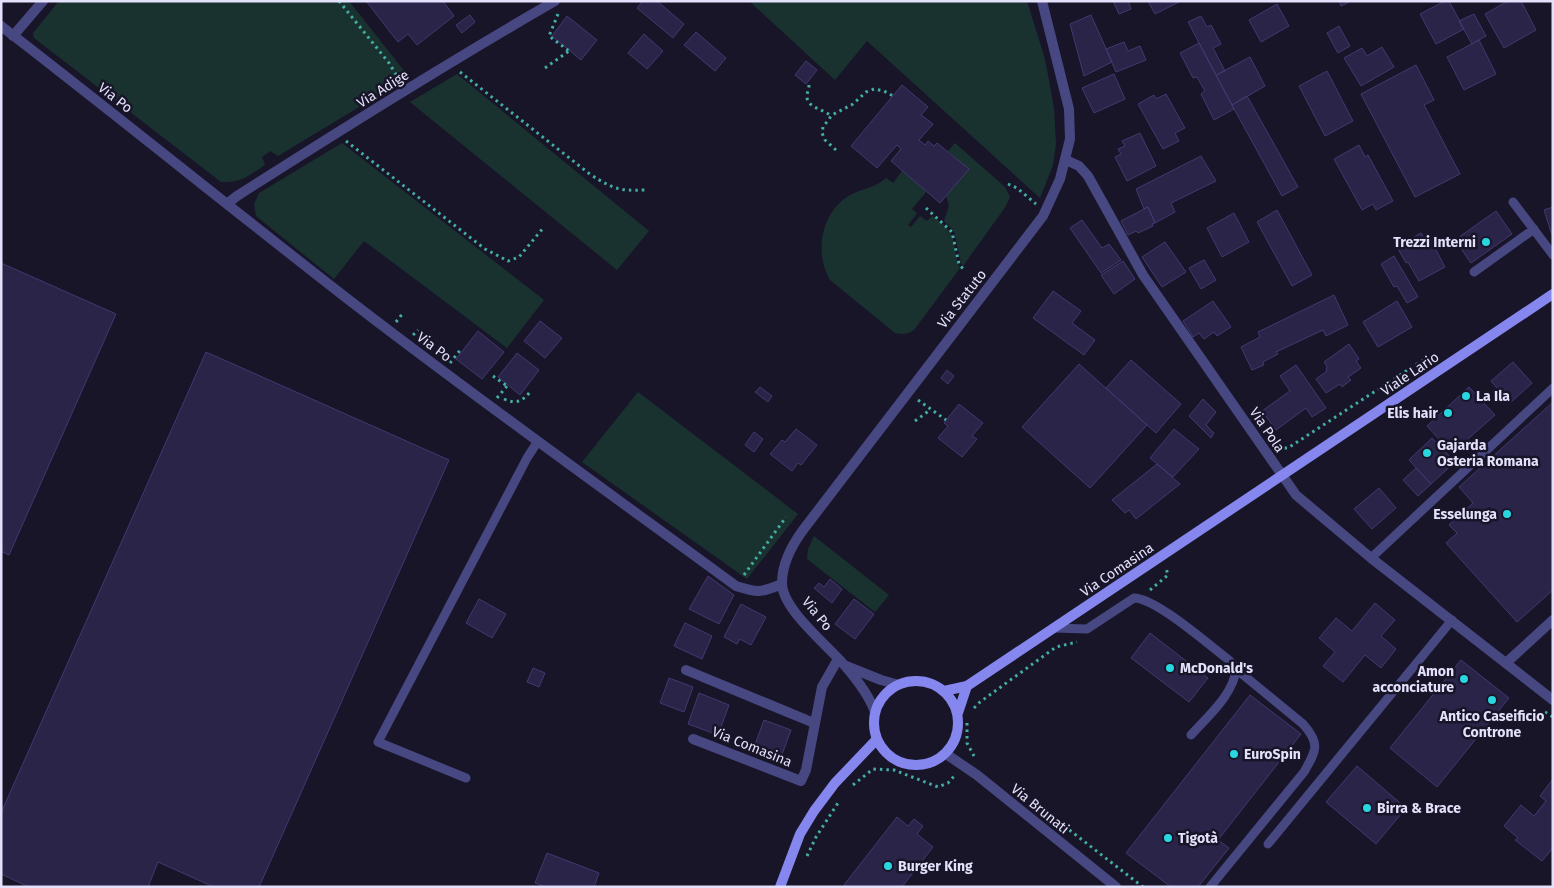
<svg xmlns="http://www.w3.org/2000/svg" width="1554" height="888" font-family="'Fira Sans',sans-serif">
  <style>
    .green { fill: #193230 }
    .building { fill: #292448; stroke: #423970 }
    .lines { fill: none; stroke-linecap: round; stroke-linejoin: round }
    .path { stroke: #43aea3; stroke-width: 3; stroke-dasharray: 2.5 4; stroke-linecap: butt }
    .lane { stroke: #474782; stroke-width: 9 }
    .street { stroke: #474782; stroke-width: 10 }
    .secondary { stroke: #8687ee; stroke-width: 10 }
    .poi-dot { fill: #28d6e0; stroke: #181529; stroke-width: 2 }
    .labels { text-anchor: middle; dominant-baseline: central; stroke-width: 5; stroke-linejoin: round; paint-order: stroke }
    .street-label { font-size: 14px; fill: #e3e1fb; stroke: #181529 }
    .poi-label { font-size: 14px; font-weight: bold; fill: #e3e1fb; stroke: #181529; text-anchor: start }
  </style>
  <rect width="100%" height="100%" fill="#181529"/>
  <path class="green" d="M59 1H349L409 77 407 79 401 74 393 79 394 86 278 156 270 151 262 157 265 165C248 176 242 183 221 182L34 38 33 33Z
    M749 1H1027L1045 59 1054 108 1056 144 1053 165 1040 198 867 41 835 80Z
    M457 74 649 231 617 270 410 102Z
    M342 143 544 300 507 348 364 241 334 279 256 216 254 204 259 193Z
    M955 143 1005 187 1010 197 1006 206 963 266 961 263 954 231 944 221 949 206 946 195 968 169 948 151Z
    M902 171 927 191 912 209 917 213 908 225 911 227 920 216 927 221 932 216C939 221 948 227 952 236 956 247 954 258 960 268L914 330C908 334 902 335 895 333L830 280C813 251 822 208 854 193 866 188 876 187 886 178L893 183Z
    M638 392 798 514 747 579 582 462Z
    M814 536 889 595 875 612 807 559 808 549Z"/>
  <path class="building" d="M366 1H443L454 16 417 45 408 34 398 42Z
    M643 1H657L684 24 673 38 637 8Z
    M1113 1H1128L1131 9 1119 14Z
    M1148 1H1179V2L1155 14Z
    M1339 1H1351L1341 6Z
    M1445 1H1449L1464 29 1436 44 1420 14Z
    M1508 1H1521L1536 30 1504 48 1485 14Z
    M1277 4 1289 26 1261 42 1249 20Z
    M1474 14 1486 36 1472 44 1459 21Z
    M470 15 475 22 462 33 456 25Z
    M1091 15 1112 62 1084 76 1070 24Z
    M567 16 597 40 581 60 552 36Z
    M1201 16 1207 27 1211 25 1221 44 1213 48 1225 71 1216 75 1188 22Z
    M1339 26 1350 46 1338 53 1327 33Z
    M696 32 726 58 715 71 684 45Z
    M644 34 663 51 647 69 628 53Z
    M1479 40 1496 74 1464 90 1447 57Z
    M1124 42 1128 51 1140 46 1146 60 1116 72 1106 49Z
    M1199 43 1234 109 1214 120 1201 94 1205 91 1197 77 1193 78 1180 53Z
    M1382 47 1394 67 1361 86 1344 58 1362 48 1367 56Z
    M1250 57 1265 86 1232 105 1216 75Z
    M806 61 817 70 806 84 795 75Z
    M1416 65 1434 100 1424 105 1460 174 1415 197 1361 94Z
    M1327 71 1353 121 1325 136 1299 86Z
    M1114 74 1125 99 1094 113 1082 88Z
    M902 85 928 107 921 115 933 124 919 140 925 145 928 141 934 146 937 143 969 169 940 203 891 161 901 149 897 145 877 168 851 146Z
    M1166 94 1185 128 1175 133 1179 141 1163 149 1138 104 1154 95 1156 99Z
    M1247 96 1298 187 1282 196 1232 105Z
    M1140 133 1156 166 1127 181 1115 157 1121 154 1118 149 1125 146 1122 141Z
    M1359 145 1365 157 1368 155 1393 201 1376 210 1373 204 1362 210 1334 159Z
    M1201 156 1216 181 1171 203 1175 212 1155 223 1148 207 1144 209 1136 189Z
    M1148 207 1155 223 1152 224 1153 226 1138 233 1136 231 1128 235 1121 221Z
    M1553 207V238L1544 210Z
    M1277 210 1312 275 1292 286 1257 222Z
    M1496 211 1512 234 1471 263 1455 240Z
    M1234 213 1249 242 1222 257 1207 228Z
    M1082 220 1102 248 1109 244 1121 260 1101 273 1070 228Z
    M1421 233 1427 243 1431 240 1445 267 1419 281 1408 262 1406 263 1397 247Z
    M1165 242 1186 272 1162 287 1142 257Z
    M1394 256 1418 297 1407 303 1397 286 1394 287 1381 264Z
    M1204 260 1216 280 1201 289 1189 268Z
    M1123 261 1135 279 1114 294 1101 275Z
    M1 263 116 314 9 555 1 551Z
    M1053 291 1081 311 1072 323 1095 340 1084 355 1033 318Z
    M1334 295 1348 325 1326 336 1323 330 1276 352 1278 354 1263 362 1264 365 1252 370 1241 347 1260 337 1258 332Z
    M1213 301 1231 327 1217 336 1214 332 1204 339 1199 333 1193 337 1183 321Z
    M1397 301 1412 327 1378 347 1363 322Z
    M540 321 562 338 545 358 524 341Z
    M478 331 504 352 482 379 456 359Z
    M1349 344 1359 359 1356 361 1361 368 1348 377 1351 380 1342 387 1340 384 1326 393 1316 379 1326 372 1327 366 1324 362Z
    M206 352 449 460 259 887H214L158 862 148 887H29L1 874V813Z
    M517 353 539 370 520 395 498 377Z
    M1131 360 1181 404 1156 433 1106 388Z
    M1513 362 1532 383 1510 403 1491 381Z
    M1079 364 1147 425 1090 488 1022 427Z
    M1296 365 1326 408 1312 417 1306 408 1276 430 1262 411 1290 391 1280 376Z
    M947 370 954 376 948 384 941 378Z
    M760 387 772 396 768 402 755 392Z
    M1469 387 1495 415 1452 453 1427 426Z
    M1203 399 1216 412 1206 425 1214 433 1211 438 1189 416Z
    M1553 402V590L1517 622 1446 543 1457 533 1449 525 1473 503 1459 487Z
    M959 404 983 423 972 436 977 439 962 457 938 438 948 426 944 423Z
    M796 429 817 445 801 465 798 463 792 471 770 454 782 440 785 442Z
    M1174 429 1199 449 1173 477 1150 458Z
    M754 432 763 439 754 452 745 445Z
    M1432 438 1455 462 1431 484 1409 460Z
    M1157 464 1180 484 1136 519 1129 510 1125 513 1112 500Z
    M1416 468 1431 484 1418 496 1403 480Z
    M1379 488 1396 508 1372 529 1354 509Z
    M708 576 734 595 719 624 689 609Z
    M830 579 842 589 832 603 814 588 819 583 824 587Z
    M479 599 506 614 492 638 466 623Z
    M854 599 874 614 855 639 835 624Z
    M1375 603 1395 620 1381 636 1396 649 1381 668 1365 655 1343 682 1323 666 1335 652 1319 638 1336 618 1352 631Z
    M741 604 766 617 751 645 740 639 737 644 724 637Z
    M685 623 712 636 702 659 674 646Z
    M1150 633 1208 678 1189 702 1131 658Z
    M1461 660 1509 698 1437 787 1390 748Z
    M533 668 545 673 539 687 527 682Z
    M669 678 693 687 684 712 660 703Z
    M699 693 729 705 718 735 688 724Z
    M1250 695 1301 734 1218 840 1229 848 1198 887H1171L1126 853Z
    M764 720 791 730 780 760 753 750Z
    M1357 766 1406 808 1376 844 1326 802Z
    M1553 779V848L1542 861 1515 840 1518 838 1504 826 1521 805 1534 816 1546 801 1540 796Z
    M897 817 908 826 914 819 923 826 917 834 933 847 902 887H847L844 885Z
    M547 853 599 873 594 887H546L535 883Z"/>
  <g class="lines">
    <path class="path" d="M339 1 389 63 397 76
      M558 14 549 36 569 51
      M545 68 569 51
      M460 72 591 175C614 189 618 191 645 190
      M809 85C809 88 808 91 807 94 805 108 824 109 831 116
      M346 141 485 249 508 261 519 257 544 227
      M836 150 825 140 822 133 823 127 832 115 853 104 866 92 874 89 884 91 893 96
      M1008 184 1017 188 1036 204
      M926 208 952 232 959 264 964 270
      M396 322 403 313
      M413 335 418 330
      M450 363 461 349
      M493 376 507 386
      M497 398 507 386
      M504 399C515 404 522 402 530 392
      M918 400 946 420
      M915 421 930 410
      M1278 448H1288L1420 362 1437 354
      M744 575 786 517
      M1150 590 1168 575 1166 568
      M974 708 980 702 1056 647 1077 642
      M1545 712 1553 717
      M967 723V743L974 756
      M853 785 873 769 894 770 938 787 948 783 956 774
      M1054 818 1143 887
      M807 856 816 837 838 803"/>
    <path class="lane" d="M1513 202 1553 255
      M1474 272 1534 229
      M1371 558 1553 388
      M1054 628 1087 629 1134 598C1156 598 1210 646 1230 661L1236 669C1234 694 1207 717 1191 735
      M466 778 378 742 527 458 538 441
      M1268 844 1452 620
      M1210 887 1304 772C1316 751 1321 744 1303 724L1236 669"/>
    <path class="street" d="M1 26C115 114 227 205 340 293 470 394 604 489 736 586 758 593 760 593 782 584
      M13 36 43 1
      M1066 160 1079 166 1088 176 1143 275 1296 495 1371 558 1553 700
      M228 203 237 196C342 129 447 63 555 1
      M1506 663 1553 620
      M846 666 881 680 899 685
      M686 670 814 723
      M875 712C869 695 858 681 846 667 830 647 782 610 782 583 782 563 792 545 803 530L1043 216 1060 179 1070 139 1069 109 1042 1
      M693 739 801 781 806 770 822 687 838 659
      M946 754 977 775 1116 887"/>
    <path class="secondary" d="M874 723a42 42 0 1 1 84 0a42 42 0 1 1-84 0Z
      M944 691 967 686 1553 294
      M958 713 967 686
      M780 887 800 834 814 811 835 783 877 739"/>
  </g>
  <g class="poi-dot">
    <circle cx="1486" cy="242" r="5"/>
    <circle cx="1466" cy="396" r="5"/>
    <circle cx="1448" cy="413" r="5"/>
    <circle cx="1427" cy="453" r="5"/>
    <circle cx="1507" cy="514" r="5"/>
    <circle cx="1170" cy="668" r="5"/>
    <circle cx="1464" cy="679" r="5"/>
    <circle cx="1492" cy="700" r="5"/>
    <circle cx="1234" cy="754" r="5"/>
    <circle cx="1367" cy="808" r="5"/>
    <circle cx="1168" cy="838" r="5"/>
    <circle cx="888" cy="866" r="5"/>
  </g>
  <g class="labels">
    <g class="street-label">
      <text transform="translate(383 89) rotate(-32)">Via Adige</text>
      <text transform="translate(115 98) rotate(38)">Via Po</text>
      <text transform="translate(962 299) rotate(-52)">Via Statuto</text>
      <text transform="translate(434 347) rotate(37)">Via Po</text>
      <text transform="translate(1410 374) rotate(-34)">Viale Lario</text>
      <text transform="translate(1267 430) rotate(56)">Via Pola</text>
      <text transform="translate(1117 570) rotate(-34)">Via Comasina</text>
      <text transform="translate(817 614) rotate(51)">Via Po</text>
      <text transform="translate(752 747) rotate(22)">Via Comasina</text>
      <text transform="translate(1040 809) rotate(39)">Via Brunati</text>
    </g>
    <g class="poi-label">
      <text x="1476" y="242" text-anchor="end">Trezzi Interni</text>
      <text x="1476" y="396">La Ila</text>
      <text x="1438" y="413" text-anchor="end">Elis hair</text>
      <text x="1437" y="445">Gajarda<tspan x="1437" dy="16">Osteria Romana</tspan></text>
      <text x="1497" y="514" text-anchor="end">Esselunga</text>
      <text x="1180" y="668">McDonald's</text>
      <text x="1454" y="671" text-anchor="end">Amon<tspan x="1454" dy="16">acconciature</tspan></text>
      <text x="1492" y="716" text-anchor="middle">Antico Caseificio<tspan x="1492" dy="16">Controne</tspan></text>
      <text x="1244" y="754">EuroSpin</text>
      <text x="1377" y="808">Birra &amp; Brace</text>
      <text x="1178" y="838">Tigotà</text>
      <text x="898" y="866">Burger King</text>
    </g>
  </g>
  <rect width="1554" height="888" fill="none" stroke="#e3e1fb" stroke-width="5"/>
</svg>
